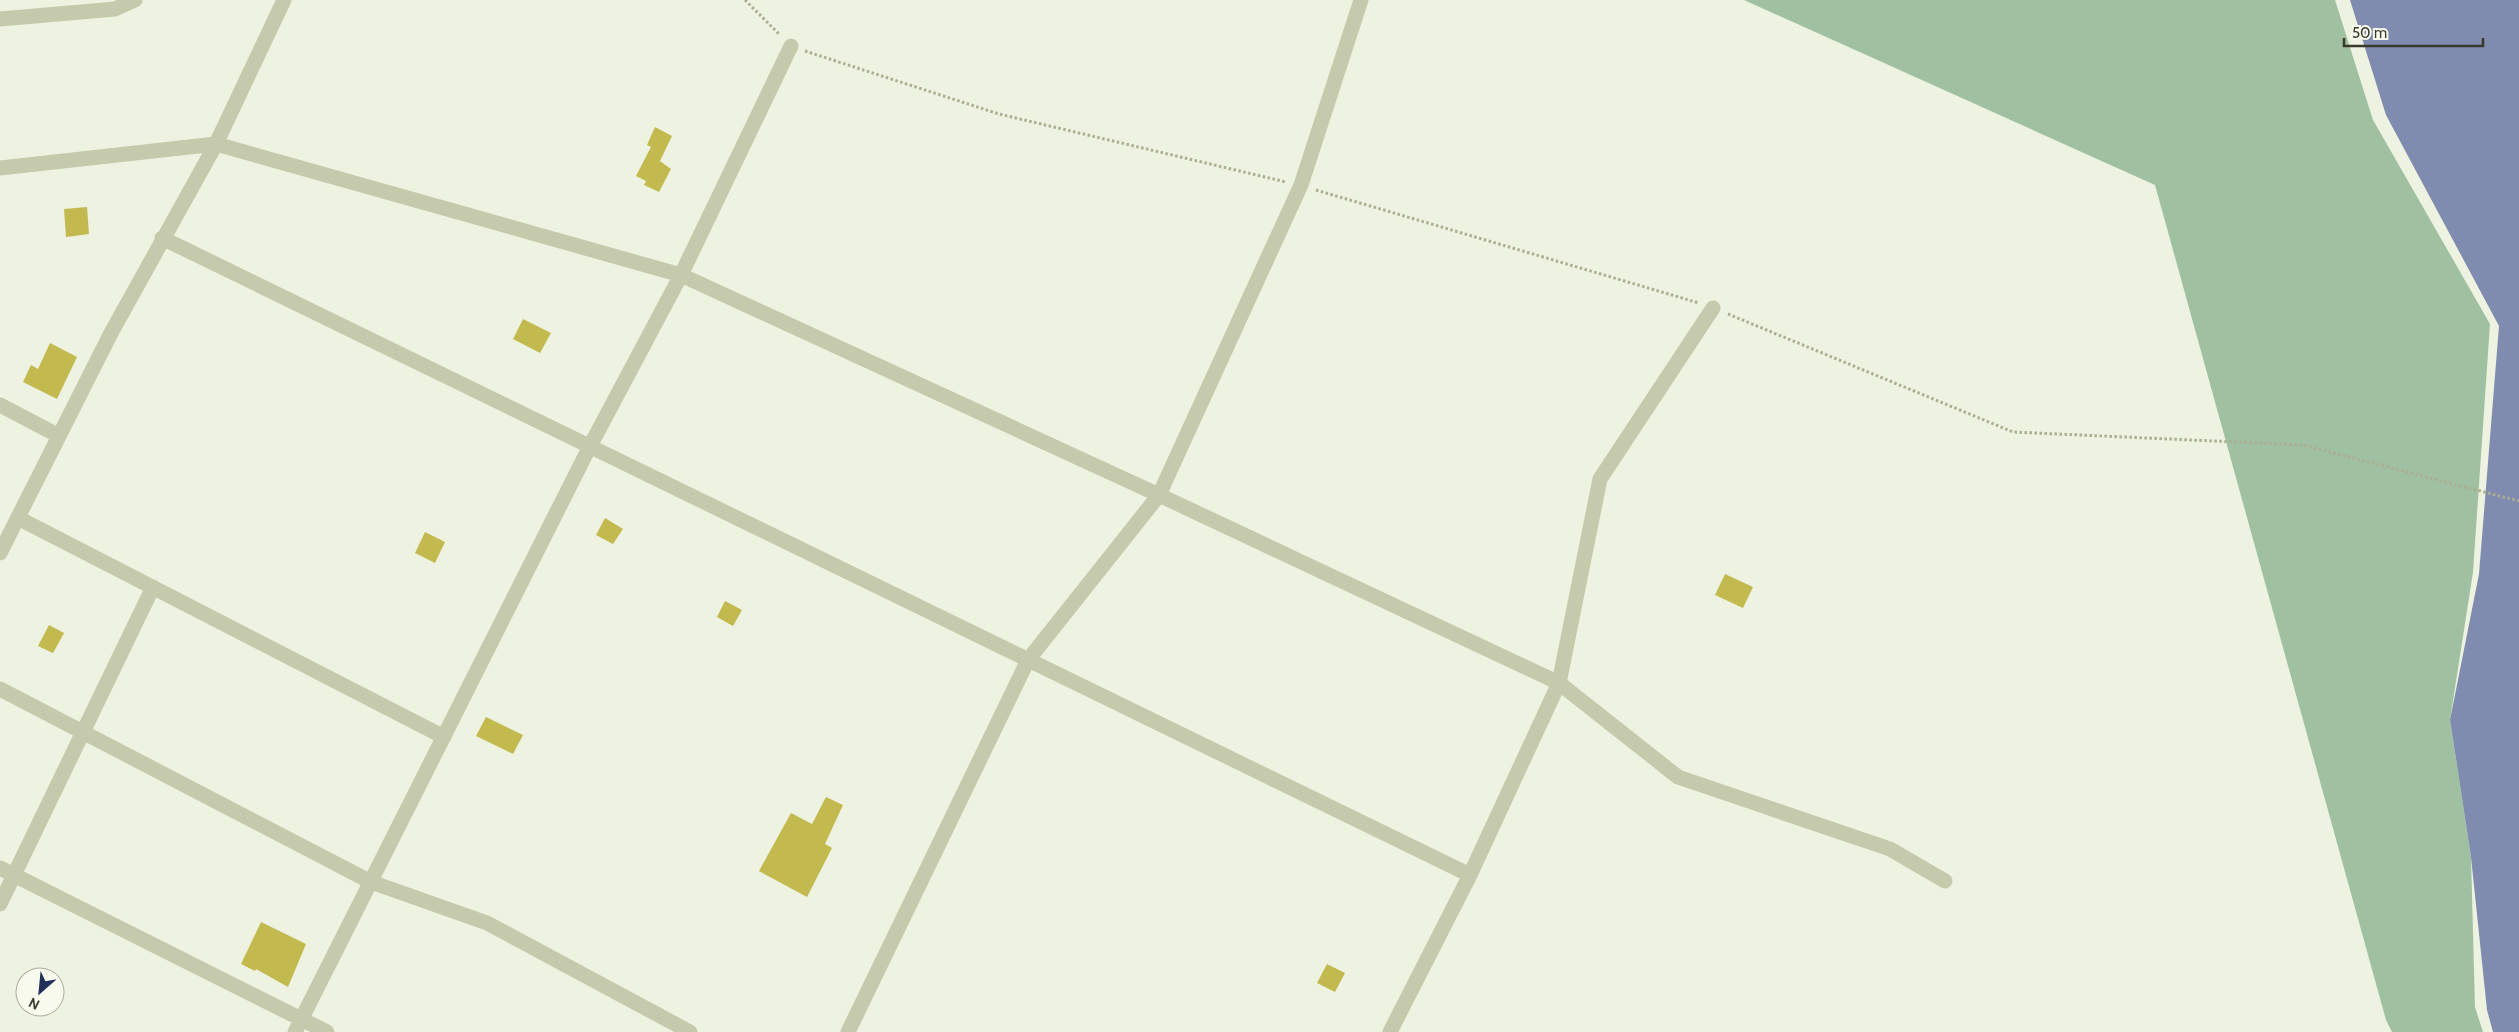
<svg xmlns="http://www.w3.org/2000/svg" width="2519" height="1032" font-family="Cabin,sans-serif">
  <style>
    .green { fill: #a0c1a1 }
    .water { fill: #808caf }
    .building { fill: #c2ba4f }
    .lines { fill: none; stroke-linecap: round; stroke-linejoin: round }
    .path { stroke: #abae90; stroke-width: 3; stroke-dasharray: 2.5 2.5; stroke-linecap: butt }
    .street { stroke: #c6caac; stroke-width: 15 }
  </style>
  <rect width="100%" height="100%" fill="#eef2e0"/>
  <path class="green" d="M1744 0H2335L2373 120 2490 324 2473 572 2450 720 2471 857 2475 1007 2483 1032H2392L2386 1020 2155 185Z"/>
  <path class="water" d="M2350 0H2519V1032H2493L2487 1010 2471 857 2450 720 2479 574 2499 326 2386 115Z"/>
  <path class="building" d="M655 127 672 136 660 161 671 169 659 192 644 185 646 181 636 176 651 147 647 145Z
    M87 207 89 234 66 237 64 209Z
    M523 319 551 333 540 353 513 339Z
    M50 343 77 357 57 399 23 382 31 365 38 369Z
    M605 518 623 529 613 544 596 535Z
    M425 532 445 542 435 563 415 553Z
    M1725 574 1753 587 1743 608 1715 595Z
    M725 601 742 610 733 626 717 617Z
    M49 625 64 633 53 653 38 646Z
    M486 717 523 735 513 754 476 736Z
    M826 797 843 805 825 844 832 848 807 897 759 871 791 813 812 824Z
    M261 922 306 944 288 987 256 969 255 971 241 964Z
    M1327 964 1345 973 1335 992 1317 983Z"/>
  <g class="lines">
    <path class="path" d="M745 0 780 35
      M805 51 999 114 1286 182
      M1316 190 1699 303
      M1728 314 2013 432 2303 445 2519 501"/>
    <path class="street" d="M0 19 115 9 135 0
      M0 168 216 144 681 275 1159 495 1559 683 1678 777 1890 849 1945 881
      M162 238 1470 875
      M0 405 59 436
      M18 518 444 737
      M0 553 111 333 216 144 284 0
      M0 689 371 882 487 923 690 1032
      M0 868 327 1032
      M0 904 153 587
      M295 1032 589 448 681 275 791 46
      M848 1032 1028 660 1159 495 1301 185 1361 0
      M1390 1032 1470 875 1559 683 1600 479 1713 308"/>
  </g>
  <g transform="translate(40 992) rotate(207)"><circle r="24" fill="#f7faed" stroke="#abad9f"/>
  <path d="M0-4L9 19L0 12L-9 19Z" fill="#212f59"/>
  <text y="-8" font-size="14" font-weight="bold" text-anchor="middle" fill="#39392b">N</text>
  </g>
  <path d="M2344 38v8h139v-8" fill="none" stroke="#39392b" stroke-width="2.5"/>
  <text x="2352" y="38" font-size="15" fill="#39392b" stroke="#f7faed" stroke-width="4" paint-order="stroke">50 m</text>
</svg>
